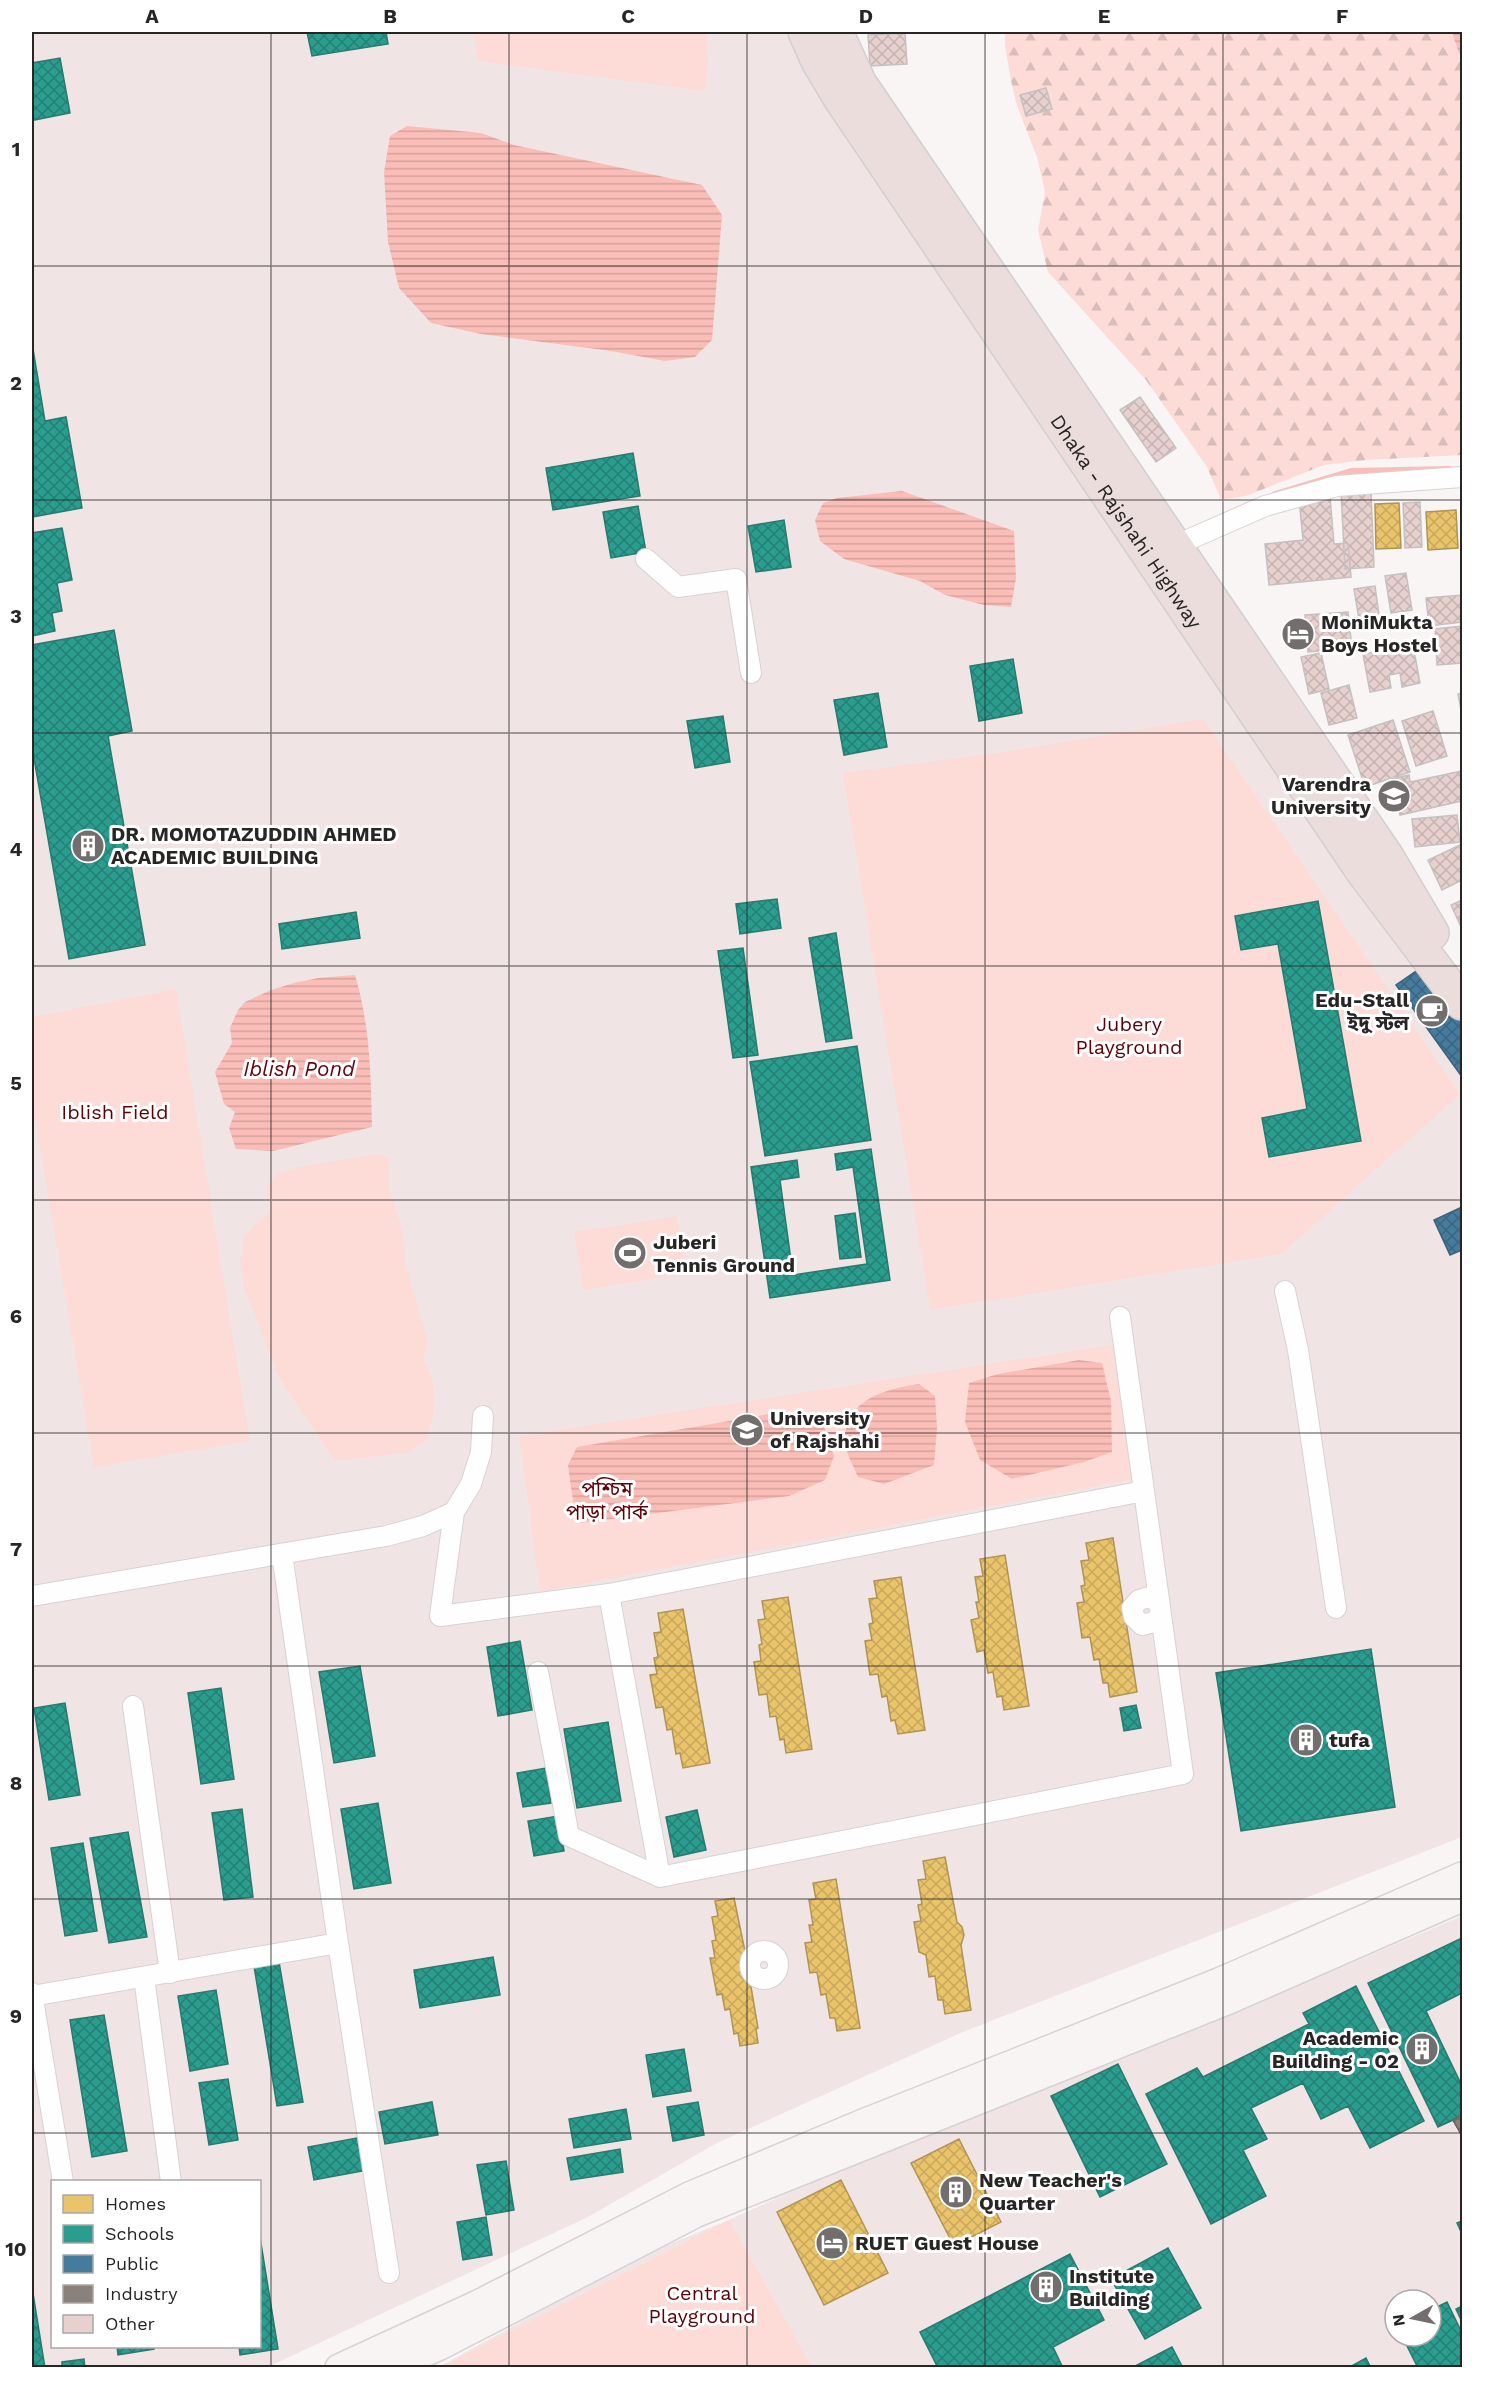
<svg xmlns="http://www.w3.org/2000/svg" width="1494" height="2399" font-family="'Work Sans','Noto Sans Bengali',sans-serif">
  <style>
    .built { fill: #f0e5e4; fill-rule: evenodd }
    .forest { fill: url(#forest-firs) }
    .park { fill: #fddcd8 }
    .water { fill: url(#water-rules) }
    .homes { fill: url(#homes-cross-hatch); stroke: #af9455; stroke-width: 1.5 }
    .schools { fill: url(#schools-cross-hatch); stroke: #29796f; stroke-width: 1.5 }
    .public { fill: url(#public-cross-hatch); stroke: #3c6179; stroke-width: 1.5 }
    .industry { fill: url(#industry-cross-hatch); stroke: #6d6562; stroke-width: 1.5 }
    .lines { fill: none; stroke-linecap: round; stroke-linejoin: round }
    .stream { stroke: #fabdb7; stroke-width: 6 }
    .building { fill: url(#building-cross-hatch); stroke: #c4c1c1; stroke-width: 1.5 }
    .street-casing { stroke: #d6d3d2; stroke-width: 22 }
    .secondary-casing { stroke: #d6d3d2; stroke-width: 30 }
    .highway-casing { stroke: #d2cfcf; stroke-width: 36 }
    .street { stroke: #fefefe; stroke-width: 20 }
    .secondary { stroke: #f8f4f4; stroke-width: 27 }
    .highway { stroke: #ebdddc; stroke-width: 33 }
    .grid { fill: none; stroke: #282525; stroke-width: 1.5; stroke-opacity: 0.55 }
    .labels { text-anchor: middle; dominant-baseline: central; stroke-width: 6; stroke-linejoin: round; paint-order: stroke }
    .street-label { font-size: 20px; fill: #282525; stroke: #fff }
    .poi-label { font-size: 20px; font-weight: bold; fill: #282525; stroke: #fff; text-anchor: start }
    .park-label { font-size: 20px; fill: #5f0006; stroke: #fff }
    .water-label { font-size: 21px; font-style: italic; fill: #64030a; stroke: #fff }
    .neatline { fill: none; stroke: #282525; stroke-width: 2 }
    .grid-label { font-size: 20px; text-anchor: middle; font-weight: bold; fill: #282525 }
  </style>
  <defs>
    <pattern id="forest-firs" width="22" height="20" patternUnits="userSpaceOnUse" patternTransform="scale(1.5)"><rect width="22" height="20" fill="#fddcd8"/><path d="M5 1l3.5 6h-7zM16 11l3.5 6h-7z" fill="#d9bdb9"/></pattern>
    <pattern id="water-rules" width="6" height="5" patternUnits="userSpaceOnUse" patternTransform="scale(1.5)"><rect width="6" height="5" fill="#fabdb7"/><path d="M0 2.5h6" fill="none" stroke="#d6a29d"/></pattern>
    <pattern id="homes-cross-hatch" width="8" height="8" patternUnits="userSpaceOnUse" patternTransform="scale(1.5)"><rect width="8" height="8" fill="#e9c46a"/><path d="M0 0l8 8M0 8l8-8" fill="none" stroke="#c8a85c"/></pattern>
    <pattern id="schools-cross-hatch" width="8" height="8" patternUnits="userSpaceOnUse" patternTransform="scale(1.5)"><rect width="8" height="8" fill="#2a9d8f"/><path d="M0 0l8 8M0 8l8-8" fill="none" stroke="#248075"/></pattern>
    <pattern id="public-cross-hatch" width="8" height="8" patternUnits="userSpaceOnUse" patternTransform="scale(1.5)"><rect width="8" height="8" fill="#457b9d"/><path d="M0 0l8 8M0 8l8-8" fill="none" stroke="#3a6580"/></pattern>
    <pattern id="industry-cross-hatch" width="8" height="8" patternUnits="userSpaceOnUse" patternTransform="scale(1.5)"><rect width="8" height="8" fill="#8a817c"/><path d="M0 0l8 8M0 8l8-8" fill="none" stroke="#716965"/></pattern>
    <pattern id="building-cross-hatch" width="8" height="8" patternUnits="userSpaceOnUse" patternTransform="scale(1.5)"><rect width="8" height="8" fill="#e7d1ce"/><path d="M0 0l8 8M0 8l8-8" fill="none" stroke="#c6b3b1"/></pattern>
  </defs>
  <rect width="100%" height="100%" fill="#faf5f5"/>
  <path class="built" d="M32 32H791L1398 931 1462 1022V1837L963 2032 717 2143 588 2217 268 2367 32 2368ZM52 2182H260V2346H52Z
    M1462 1916V2367L437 2368 640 2256 729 2220 968 2111 1333 1971ZM1395 2300H1431V2336H1395Z"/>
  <path class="forest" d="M1005 32H1462V455L1367 460 1324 465 1246 496 1221 500 1207 467 1146 380 1048 272 1038 230 1045 192 1037 157 1017 106 1011 81 1005 46Z"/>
  <path class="park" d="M473 32H707L708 66 704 91 478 61Z
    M1203 719 1460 1094 1281 1254 930 1310 843 773 1010 751Z
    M176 989 250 1441 94 1467 32 1101V1017Z
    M378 1154 389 1158 390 1191 404 1238 406 1265 428 1343 423 1359C440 1390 435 1407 428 1439L410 1452 335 1461 279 1378 245 1290 240 1263 244 1236 271 1211 266 1187 279 1173 298 1167Z
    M677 1216 686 1274 583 1290 574 1232Z
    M1119 1344 1139 1478 540 1592 519 1436Z
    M729 2220 812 2367H440Z"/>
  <path class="water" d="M1452 32H1462V56L1459 53Z
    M407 126 481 133 514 145 702 185 722 215 712 340 695 357 665 361 611 351 481 334 431 323 399 288 388 242 384 172 390 136Z
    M902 491 1014 531 1016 578 1011 607 984 605 945 595 920 581 844 559 820 541 815 520 823 503 837 498Z
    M355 975C370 1025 371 1075 372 1127L273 1151 236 1149 229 1128 235 1112 224 1104 215 1072 232 1043 230 1028 238 1010 245 1002 271 990 294 983 318 978Z
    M1079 1360 1102 1363 1111 1401 1112 1452 1084 1462 1012 1479 980 1460 965 1422 969 1383 998 1374Z
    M919 1384 935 1396 937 1428 934 1465 884 1484 858 1477C855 1469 849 1459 847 1451 836 1403 882 1389 919 1384Z
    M819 1412 834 1456 825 1480 789 1496 581 1523 573 1501 568 1465 577 1447 770 1414Z"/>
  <path class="homes" d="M1399 503 1401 548 1376 549 1375 504Z
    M1456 510 1458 548 1428 550 1426 512Z
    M1113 1538 1137 1692 1110 1697 1108 1683H1103L1099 1659 1094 1660 1090 1637 1082 1638 1077 1603 1084 1602 1081 1586 1085 1585 1081 1561 1089 1560 1086 1543Z
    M1005 1555 1029 1706 1004 1710 1002 1696 997 1697 993 1672 988 1673 984 1650 977 1652 971 1620 979 1618 976 1602H979L975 1577 983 1576 980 1559Z
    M901 1577 925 1730 898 1734 895 1720 891 1721 887 1696 882 1697 878 1674 870 1675 865 1641 872 1640 869 1624 873 1623 869 1599 877 1598 874 1581Z
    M788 1597 812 1749 786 1753 784 1739 780 1740 776 1716 770 1717 767 1694 759 1695 754 1662 761 1661 759 1645 762 1644 758 1620 765 1619 762 1601Z
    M683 1609 710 1763 683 1768 680 1753 676 1754 672 1729 667 1730 663 1707 656 1708 650 1675 657 1674 654 1658 658 1657 654 1633 661 1632 658 1613Z
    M945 1857 957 1922 962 1927 964 1935 961 1945 971 2010 945 2014 943 2000H938L935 1976 929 1977 926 1955 919 1952 914 1922 921 1921 918 1905 922 1904 918 1880 926 1879 923 1861Z
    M836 1879 860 2028 837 2031 835 2018H830L826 1994 821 1995 817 1972 810 1973 805 1943 812 1942 809 1925H813L809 1900 816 1899 813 1883Z
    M734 1898 747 1961H750L753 1980 750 1981 758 2028 756 2029 758 2043 740 2046 738 2033 734 2034 730 2009 725 2010 722 1994 717 1995 710 1958H715L712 1941 716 1940 712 1917 718 1916 715 1901Z
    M959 2139 1001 2222 954 2246 911 2163Z
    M841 2180 888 2273 824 2305 777 2212Z"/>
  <path class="schools" d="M307 32H386L388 44 312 56Z
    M307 32H386L388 44 312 56Z
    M60 58 70 113 34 120 32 108V63Z
    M32 343 45 421 66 417 82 508 32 517Z
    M633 453 640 496 553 510 546 468Z
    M638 506 646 552 611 558 603 512Z
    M784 520 791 567 756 572 748 526Z
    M62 528 72 580 57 583 62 611 52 613 55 631 32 636V533Z
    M114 630 132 731 108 736 145 945 69 959 32 747V645Z
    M1013 659 1022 713 979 721 970 666Z
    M878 693 887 747 844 755 834 700Z
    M723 716 730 762 695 768 687 721Z
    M777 899 781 928 740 934 736 904Z
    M1318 901 1361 1141 1269 1157 1262 1118 1307 1109 1278 944 1241 950 1235 916Z
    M356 912 360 938 282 949 279 924Z
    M836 933 852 1038 826 1042 809 938Z
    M743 948 758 1055 733 1058 718 951Z
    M857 1046 871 1140 765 1156 750 1062Z
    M871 1149 890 1280 770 1298 751 1167 797 1160 799 1177 780 1180 793 1275 867 1264 853 1167 837 1170 835 1154Z
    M855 1213 861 1257 840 1259 835 1216Z
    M520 1641 532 1710 498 1716 487 1647Z
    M1371 1649 1395 1807 1241 1831 1216 1673Z
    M360 1666 375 1756 334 1763 319 1672Z
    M221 1688 234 1779 201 1784 188 1693Z
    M65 1703 80 1795 49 1800 34 1708Z
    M1136 1705 1141 1728 1124 1731 1120 1708Z
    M608 1722 621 1801 577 1808 564 1729Z
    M546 1768 551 1803 523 1807 517 1773Z
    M378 1803 391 1883 354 1889 341 1809Z
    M242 1809 253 1897 224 1900 212 1813Z
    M697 1810 706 1850 674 1857 666 1817Z
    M558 1816 564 1851 534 1856 528 1821Z
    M128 1832 147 1937 109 1943 90 1838Z
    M83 1843 97 1931 65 1936 51 1848Z
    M1462 1938V1993L1426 2011 1462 2086 1461 2134 1453 2120 1438 2127 1368 1983Z
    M1462 1938V1993L1426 2011 1462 2086V2115L1438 2127 1368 1983Z
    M493 1957 500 1995 420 2008 414 1970Z
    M279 1962 303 2102 277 2106 254 1966Z
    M1356 1986 1424 2121 1370 2148 1348 2106 1321 2119 1303 2083 1251 2108 1267 2139 1243 2150 1266 2196 1211 2224 1146 2094 1197 2068 1203 2077 1309 2024 1303 2013Z
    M216 1990 228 2064 190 2071 178 1996Z
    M104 2015 127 2151 92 2157 70 2020Z
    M684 2049 691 2091 653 2097 646 2055Z
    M1118 2064 1167 2164 1100 2197 1051 2096Z
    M228 2079 238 2140 209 2145 199 2083Z
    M432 2102 438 2135 385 2144 379 2112Z
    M698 2102 704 2135 673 2141 667 2107Z
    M626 2109 631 2139 574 2148 569 2119Z
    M362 2137 368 2170 314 2180 308 2147Z
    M620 2149 623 2172 571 2180 567 2158Z
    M506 2161 514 2210 486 2215 477 2165Z
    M486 2217 492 2255 463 2260 457 2222Z
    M1462 2221V2234L1457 2223Z
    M260 2237 278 2349 240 2355 239 2346H260Z
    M1168 2248 1201 2308 1145 2339 1111 2279Z
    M1070 2254 1104 2320 1053 2347 1063 2368H938L920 2332Z
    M32 2287 45 2368H32Z
    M1447 2302 1462 2333V2368H1418L1402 2336H1431V2310Z
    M1462 2306V2322L1456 2309Z
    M117 2346H154V2349L118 2355Z
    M1172 2347 1183 2368H1136L1135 2366Z
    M1366 2358 1371 2368H1348Z
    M84 2359 85 2368H62V2362Z"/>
  <path class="public" d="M1422 967 1462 1023V1077L1396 985Z
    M1462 1207V1250L1450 1255 1434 1220Z"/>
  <path class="industry" d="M1462 2115V2133L1461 2134 1453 2120Z"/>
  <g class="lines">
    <path class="stream" d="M1275 494 1351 471 1450 469"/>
  </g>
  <path class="building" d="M905 33 907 64 870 66 868 35Z
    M1046 88 1052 109 1026 116 1020 95Z
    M1140 397 1176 448 1156 462 1120 410Z
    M1371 491 1374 567 1345 569 1341 492Z
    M1330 497 1334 544 1348 543 1351 577 1269 585 1265 544 1303 540 1299 499Z
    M1420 502 1422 547 1405 548 1403 503Z
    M1406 573 1412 610 1391 613 1385 576Z
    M1375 586 1380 622 1360 626 1354 589Z
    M1462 595V622L1429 626 1426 598Z
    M1348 612 1352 648 1308 652 1305 615Z
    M1462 626V663L1437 665 1435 629Z
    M1413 645 1420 683 1402 687 1400 673 1389 675 1391 688 1370 692 1363 654Z
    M1321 653 1329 689 1309 694 1301 657Z
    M1349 685 1357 718 1329 725 1321 693Z
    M1462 693V715L1458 694Z
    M1433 711 1447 756 1416 766 1402 721Z
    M1393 720 1410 772 1365 787 1348 735Z
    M1462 771V801L1400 815 1392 779 1409 775 1410 782Z
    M1457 815 1460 842 1415 847 1412 819Z
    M1462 844V880L1442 890 1428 860Z
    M1462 900V929L1451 905Z"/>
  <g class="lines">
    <g class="street-casing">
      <path id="street" d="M1165 550 1265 506 1337 486 1462 477
        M646 559 678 587 736 579 751 673
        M1285 1291 1298 1350 1336 1608
        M1120 1317 1183 1774 660 1877 609 1594 1144 1491
        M454 1512 440 1616 609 1594
        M282 1554 338 1943 389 2273
        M32 1596 386 1536 423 1526 454 1512 471 1484 481 1452 483 1416
        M1159 1603 1149 1597 1139 1600 1132 1608 1134 1617 1142 1625 1154 1622 1161 1615
        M538 1672 569 1836 660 1877
        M133 1706 170 1973
        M750 1965a14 14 0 1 1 28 0a14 14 0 1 1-28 0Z
        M144 1977 171 2182
        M32 1993 63 2182
        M32 1996 338 1943"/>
    </g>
    <g class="secondary-casing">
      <path id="secondary" d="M339 2368 478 2304 689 2196 863 2123 1221 1981 1462 1876
        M391 2368 440 2346 697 2213 1229 2000 1462 1898"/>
    </g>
    <g class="highway-casing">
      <g id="highway">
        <path id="s1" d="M805 32 818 61 840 98 1363 872 1462 1003"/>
        <path d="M836 32 860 84 1387 857 1432 933"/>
      </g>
    </g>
    <use href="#street" class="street"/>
    <use href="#secondary" class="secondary"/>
    <use href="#highway" class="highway"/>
  </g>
  <path class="grid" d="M271 32V2368M509 32V2368M747 32V2368M985 32V2368M1223 32V2368M32 266H1462M32 500H1462M32 733H1462M32 966H1462M32 1200H1462M32 1433H1462M32 1666H1462M32 1899H1462M32 2133H1462"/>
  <defs>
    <g id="hotel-disc" transform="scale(1.725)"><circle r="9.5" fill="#726e6e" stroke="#fff"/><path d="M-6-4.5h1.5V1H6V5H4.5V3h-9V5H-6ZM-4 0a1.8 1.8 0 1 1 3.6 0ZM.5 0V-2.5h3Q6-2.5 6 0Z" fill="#fff"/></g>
    <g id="university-disc" transform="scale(1.725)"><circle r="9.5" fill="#726e6e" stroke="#fff"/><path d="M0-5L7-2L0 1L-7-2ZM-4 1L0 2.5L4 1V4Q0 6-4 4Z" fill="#fff"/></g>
    <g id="building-disc" transform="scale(1.725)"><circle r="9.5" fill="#726e6e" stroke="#fff"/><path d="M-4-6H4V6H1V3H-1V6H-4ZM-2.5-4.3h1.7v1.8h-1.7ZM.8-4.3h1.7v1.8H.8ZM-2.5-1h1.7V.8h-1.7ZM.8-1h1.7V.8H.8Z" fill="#fff"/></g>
    <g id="cafe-disc" transform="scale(1.725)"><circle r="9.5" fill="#726e6e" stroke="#fff"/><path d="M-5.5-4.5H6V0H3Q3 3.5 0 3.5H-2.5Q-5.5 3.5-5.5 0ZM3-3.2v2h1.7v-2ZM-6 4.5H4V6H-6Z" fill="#fff"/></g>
    <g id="stadium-disc" transform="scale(1.725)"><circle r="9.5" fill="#726e6e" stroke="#fff"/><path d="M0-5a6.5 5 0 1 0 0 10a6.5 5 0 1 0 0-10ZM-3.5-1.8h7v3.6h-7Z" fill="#fff"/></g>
  </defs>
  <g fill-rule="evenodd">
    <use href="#hotel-disc" x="1298" y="634"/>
    <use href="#university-disc" x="1394" y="796"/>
    <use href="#building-disc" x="88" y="846"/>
    <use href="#cafe-disc" x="1432" y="1011"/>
    <use href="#stadium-disc" x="630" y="1253"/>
    <use href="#university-disc" x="747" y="1430"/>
    <use href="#building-disc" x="1306" y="1740"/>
    <use href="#building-disc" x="1422" y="2049"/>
    <use href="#building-disc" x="956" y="2192"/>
    <use href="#hotel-disc" x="832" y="2243"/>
    <use href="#building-disc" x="1046" y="2287"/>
  </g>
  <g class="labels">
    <g class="street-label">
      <text stroke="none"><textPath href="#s1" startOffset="586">Dhaka - Rajshahi Highway</textPath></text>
    </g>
    <g class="poi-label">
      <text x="1321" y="622">MoniMukta<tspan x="1321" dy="23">Boys Hostel</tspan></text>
      <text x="1371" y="784" text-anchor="end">Varendra<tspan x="1371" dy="23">University</tspan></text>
      <text x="111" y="834">DR. MOMOTAZUDDIN AHMED<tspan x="111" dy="23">ACADEMIC BUILDING</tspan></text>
      <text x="1409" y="1000" text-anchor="end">Edu-Stall<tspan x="1409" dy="23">ইদু স্টল</tspan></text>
      <text x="653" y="1242">Juberi<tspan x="653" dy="23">Tennis Ground</tspan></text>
      <text x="770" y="1418">University<tspan x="770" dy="23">of Rajshahi</tspan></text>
      <text x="1329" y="1740">tufa</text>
      <text x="1399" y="2038" text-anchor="end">Academic<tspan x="1399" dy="23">Building - 02</tspan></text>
      <text x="979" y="2180">New Teacher's<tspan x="979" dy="23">Quarter</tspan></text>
      <text x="855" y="2243">RUET Guest House</text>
      <text x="1069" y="2276">Institute<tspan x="1069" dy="23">Building</tspan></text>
    </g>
    <g class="park-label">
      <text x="1129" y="1024">Jubery<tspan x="1129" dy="23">Playground</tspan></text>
      <text x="115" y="1112">Iblish Field</text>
      <text x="607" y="1489">পশ্চিম<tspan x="607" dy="23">পাড়া পার্ক</tspan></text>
      <text x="702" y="2293">Central<tspan x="702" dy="23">Playground</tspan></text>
    </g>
    <g class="water-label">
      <text x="299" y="1068">Iblish Pond</text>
    </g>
  </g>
  <rect width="1494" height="2399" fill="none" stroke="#ffffff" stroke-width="66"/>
  <rect x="51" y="2180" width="210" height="168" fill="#ffffff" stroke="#a9a8a8" stroke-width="1.5"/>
  <rect x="63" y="2195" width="30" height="18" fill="#e9c46a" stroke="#a9a8a8" stroke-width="1.5"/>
  <text x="105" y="2210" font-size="18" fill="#282525">Homes</text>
  <rect x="63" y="2225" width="30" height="18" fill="#2a9d8f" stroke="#a9a8a8" stroke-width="1.5"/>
  <text x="105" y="2240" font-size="18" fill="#282525">Schools</text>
  <rect x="63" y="2255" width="30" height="18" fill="#457b9d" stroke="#a9a8a8" stroke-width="1.5"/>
  <text x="105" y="2270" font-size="18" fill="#282525">Public</text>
  <rect x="63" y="2285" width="30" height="18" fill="#8a817c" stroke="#a9a8a8" stroke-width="1.5"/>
  <text x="105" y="2300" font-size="18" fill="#282525">Industry</text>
  <rect x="63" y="2315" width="30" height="18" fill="#e7d1ce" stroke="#a9a8a8" stroke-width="1.5"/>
  <text x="105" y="2330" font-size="18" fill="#282525">Other</text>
  <g transform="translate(1413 2318) rotate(261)"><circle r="28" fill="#ffffff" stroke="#a9a8a8" stroke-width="1.5"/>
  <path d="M0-4.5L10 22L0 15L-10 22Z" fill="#726e6e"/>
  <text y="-9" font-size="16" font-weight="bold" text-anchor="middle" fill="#282525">N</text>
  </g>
  <rect x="33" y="33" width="1428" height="2333" class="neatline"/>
  <g class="grid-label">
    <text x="152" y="23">A</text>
    <text x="390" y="23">B</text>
    <text x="628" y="23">C</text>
    <text x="866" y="23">D</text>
    <text x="1104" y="23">E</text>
    <text x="1342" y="23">F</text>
    <text x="16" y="156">1</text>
    <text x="16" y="390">2</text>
    <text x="16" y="623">3</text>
    <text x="16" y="856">4</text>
    <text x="16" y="1090">5</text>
    <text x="16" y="1323">6</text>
    <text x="16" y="1556">7</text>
    <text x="16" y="1790">8</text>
    <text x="16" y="2023">9</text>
    <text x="16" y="2256">10</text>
  </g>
</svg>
